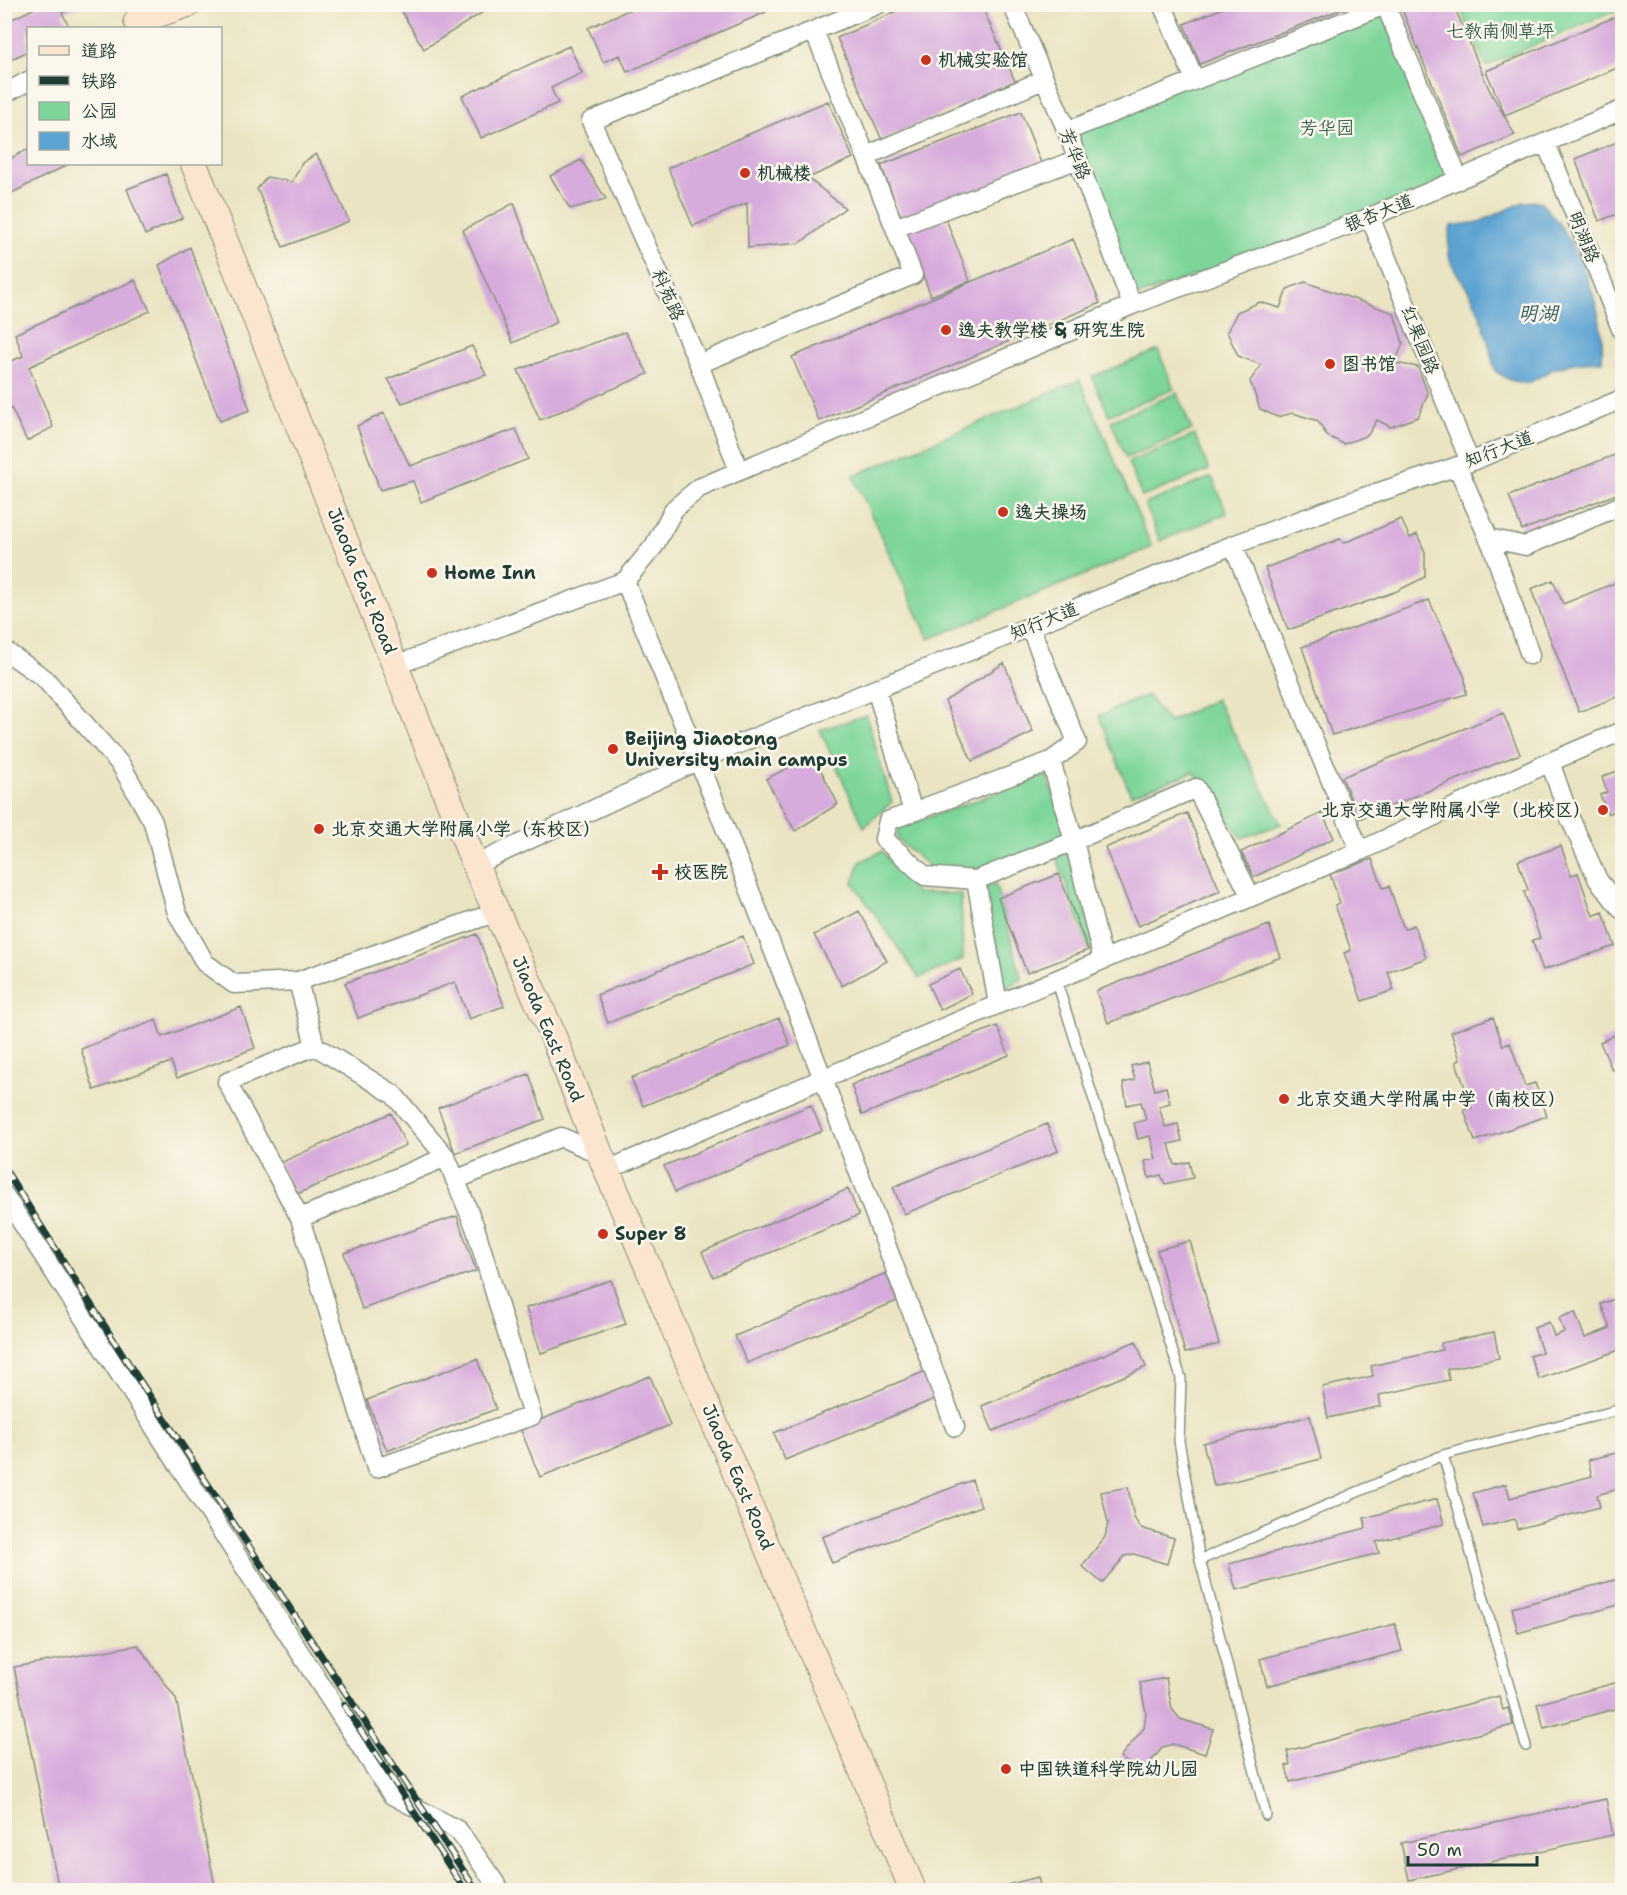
<svg xmlns="http://www.w3.org/2000/svg" width="1627" height="1895" font-family="'Shantell Sans','LXGW WenKai TC',sans-serif">
  <style>
    .green { fill: #7dd59a; stroke: #4e8967; stroke-width: 1.5 }
    .water { fill: #5ba3d2; stroke: #3d7083; stroke-width: 1.5 }
    .building { fill: #d7abdc }
    .lines { fill: none; stroke-linecap: round; stroke-linejoin: round }
    .lane-casing { stroke: #85907c; stroke-width: 12 }
    .street-casing { stroke: #85907c; stroke-width: 21 }
    .secondary-casing { stroke: #85907c; stroke-width: 28 }
    .lane { stroke: #fff; stroke-width: 9 }
    .street { stroke: #fff; stroke-width: 18 }
    .secondary { stroke: #fce5cf; stroke-width: 26 }
    .rail-casing { stroke: #1f3d34; stroke-width: 7 }
    .rail { stroke: #fbf7ec; stroke-width: 4.5; stroke-dasharray: 14; stroke-linecap: butt }
    .poi-dot { fill: #c8321e; stroke: #fbf7ec; stroke-width: 2 }
    .labels { text-anchor: middle; dominant-baseline: central; stroke-width: 5; stroke-linejoin: round; paint-order: stroke }
    .park-label { font-size: 18px; fill: #325b48; stroke: #fbf7ec }
    .poi-label { font-size: 18px; font-weight: bold; fill: #1f3d34; stroke: #fbf7ec; text-anchor: start }
    .street-label { font-size: 18px; fill: #1f3d34; stroke: #fbf7ec }
    .water-label { font-size: 20px; font-style: italic; fill: #315c63; stroke: #fbf7ec }
  </style>
  <rect width="100%" height="100%" fill="#fbf7ec"/>
  <filter id="ink" filterUnits="userSpaceOnUse"><feTurbulence type="fractalNoise" baseFrequency=".0167" numOctaves="2"/><feDisplacementMap in="SourceGraphic" scale="12" xChannelSelector="R" yChannelSelector="G"/><feConvolveMatrix kernelMatrix="1 2 1 2 8 2 1 2 1" color-interpolation-filters="sRGB"/></filter>
  <filter id="wash" filterUnits="userSpaceOnUse"><feTurbulence type="fractalNoise" baseFrequency=".008" numOctaves="4" result="noise"/><feDisplacementMap in="SourceGraphic" scale="24" xChannelSelector="R" yChannelSelector="G"/><feGaussianBlur stdDeviation="1.35" result="paint"/><feColorMatrix in="noise" values="0 0 0 0 0 0 0 0 0 0 0 0 0 0 0 0 0 1.4 0 .05"/><feComposite in="paint" operator="in"/></filter>
  <g filter="url(#wash)">
    <rect width="100%" height="100%" fill="#ebe4c3"/>
    <path class="green" d="M1622 4V8L1486 66 1458 5Z
      M1380 7 1454 182 1130 299 1074 128Z
      M1158 350 1174 389 1109 415 1092 377Z
      M1080 380 1152 547 929 639 853 476Z
      M1177 393 1192 430 1126 458 1111 421Z
      M1195 435 1209 470 1142 497 1128 462Z
      M1212 477 1227 513 1160 541 1145 504Z
      M1147 695 1169 722 1216 699 1281 824 1242 838 1194 772 1131 795 1099 716Z
      M866 715 892 802 864 827 820 730Z
      M1047 775 1067 836 976 873 933 870 897 839 898 828Z
      M882 851 916 893 961 894 963 959 919 978 853 883 860 862Z
      M1069 851 1096 948 1090 951 1056 856Z
      M995 883 1022 979 1002 991 982 890Z"/>
    <path class="water" d="M1539 201C1577 237 1606 309 1602 361L1579 362 1553 369 1527 384 1510 380 1495 371C1490 350 1485 324 1475 303 1460 270 1441 268 1451 226L1479 222 1524 202Z"/>
    <g id="blocks">
      <path class="building" d="M43 4 82 5 62 13 70 28H28V51L4 63V23Z
        M397 4H496L424 49Z
        M642 4H763L766 12 627 72 620 55 603 62 588 28Z
        M912 4H981L1015 81 882 140 837 38Z
        M1233 4H1346L1347 7 1200 64 1184 24Z
        M1418 4H1453L1489 89 1515 135 1462 157 1403 12Z
        M1622 14V66L1505 115 1486 71Z
        M569 46 582 73 551 88 558 103 481 138 462 96Z
        M828 101 853 158 808 178 845 208 800 243 748 248 747 203 693 226 668 168Z
        M1021 112 1043 168 941 206 970 281 931 296 881 165Z
        M1622 140V212L1599 221 1575 159Z
        M28 149V164H69L4 197V162Z
        M316 154 327 172 349 221 283 247 257 189 267 177 292 182 302 163Z
        M581 160 606 199 570 209 550 176Z
        M166 174 182 218 145 235 127 189Z
        M514 203 557 322 513 343 463 230Z
        M1073 239 1100 303 819 421 792 357Z
        M190 247 250 410 220 421 159 265Z
        M135 280 150 311 29 367 53 427 27 441 4 393V364L23 356 15 334Z
        M1305 282 1394 313 1403 343 1395 363 1418 367 1428 394 1418 417 1391 427 1377 420 1368 435 1344 444 1327 436 1318 421 1293 413 1277 417 1260 409 1250 381 1261 365 1238 356 1227 332 1237 312 1260 302 1280 308 1287 289Z
        M625 332 648 374 540 420 518 370Z
        M472 346 486 375 402 403 388 379Z
        M384 413 410 466 516 429 528 459 421 502 413 481 380 490 357 426Z
        M1622 452V492L1522 530 1509 496Z
        M1401 519 1410 538 1417 534 1425 552V577L1397 591 1288 630 1265 568 1340 539 1344 543Z
        M1553 580 1563 604 1622 580V695L1579 712 1531 589Z
        M1429 600 1465 678 1466 694 1332 735 1302 647Z
        M1004 663 1033 732 972 761 945 701Z
        M1503 713 1520 754 1359 819 1342 777Z
        M813 755 838 804 795 831 766 779Z
        M1622 769V808L1608 814 1600 795 1607 792 1602 777Z
        M1187 813 1220 891 1138 926 1105 848Z
        M1322 813 1334 838 1254 877 1241 852Z
        M1561 846 1571 875 1578 873 1593 916 1603 912 1615 946 1543 970 1532 940 1540 938 1524 892 1528 890 1518 861Z
        M1372 859 1383 888 1389 886 1404 929 1414 925 1426 958 1388 972 1394 990 1362 1001 1344 953 1351 950 1335 905 1340 903 1330 874Z
        M1059 874 1088 950 1027 973 998 898Z
        M859 911 887 961 842 986 814 935Z
        M1269 925 1281 957 1108 1023 1096 991Z
        M477 934 504 1006 469 1019 455 982 358 1018 345 983Z
        M743 936 754 964 608 1023 597 995Z
        M960 969 972 994 940 1010 928 984Z
        M241 1007 255 1048 177 1078 171 1062 94 1090 81 1049 156 1020 162 1037Z
        M1493 1017 1503 1046 1510 1043 1525 1086 1535 1083 1547 1116 1475 1141 1464 1110 1472 1108 1456 1062 1460 1060 1451 1032Z
        M779 1018 790 1045 643 1106 631 1078Z
        M997 1026 1009 1055 862 1115 851 1085Z
        M1622 1032V1065L1612 1070 1600 1042Z
        M1147 1062 1155 1090 1166 1087 1170 1103 1159 1106 1165 1127 1178 1124 1182 1141 1169 1144 1175 1165 1189 1162 1193 1178 1165 1184 1161 1175 1149 1178 1145 1161 1156 1159 1150 1136 1138 1139 1134 1123 1146 1120 1141 1102 1127 1105 1123 1083 1135 1080 1131 1066Z
        M529 1074 545 1119 455 1153 438 1108Z
        M811 1105 822 1131 675 1192 664 1166Z
        M391 1113 406 1145 295 1195 280 1163Z
        M1047 1124 1058 1151 904 1214 893 1187Z
        M848 1189 859 1215 713 1277 702 1252Z
        M457 1216 476 1271 362 1309 344 1253Z
        M1190 1241 1219 1344 1185 1353 1157 1250Z
        M886 1273 897 1301 747 1363 735 1336Z
        M611 1280 626 1324 541 1353 526 1308Z
        M1617 1298 1622 1312V1349L1539 1379 1530 1356 1542 1352 1534 1328 1549 1322 1554 1336 1564 1332 1559 1318 1575 1312 1585 1338 1610 1328 1601 1304Z
        M1494 1332 1499 1358 1447 1369 1449 1380 1379 1395 1381 1406 1328 1418 1322 1387 1373 1376 1371 1366 1442 1350 1441 1343Z
        M1136 1341 1146 1367 993 1431 982 1406Z
        M477 1359 496 1409 387 1451 367 1400Z
        M926 1371 937 1398 785 1460 774 1433Z
        M650 1376 670 1425 540 1477 520 1428Z
        M1310 1416 1321 1459 1214 1486 1203 1443Z
        M1620 1452 1622 1488 1597 1495 1600 1507 1517 1529 1515 1519 1483 1527 1473 1493 1506 1484 1510 1498 1592 1476 1588 1460Z
        M972 1480 981 1506 832 1563 822 1537Z
        M1128 1487 1134 1518 1141 1528 1174 1538 1167 1564 1134 1554 1125 1556 1102 1583 1082 1566 1105 1537 1108 1523 1101 1492Z
        M1437 1499 1444 1524 1376 1542 1379 1553 1236 1590 1229 1564 1366 1528 1364 1518Z
        M1622 1578V1604L1518 1633 1512 1608Z
        M1395 1624 1402 1651 1267 1686 1260 1659Z
        M138 1645 176 1699 216 1890H59L14 1667Z
        M1166 1678 1172 1709 1180 1719 1213 1729 1205 1754 1173 1744 1163 1747 1141 1773 1120 1757 1144 1728 1146 1713 1140 1683Z
        M1622 1681V1707L1544 1728 1537 1704Z
        M1499 1696 1503 1710 1508 1708 1513 1725 1290 1782 1286 1766 1290 1764 1287 1751Z
        M1606 1799 1613 1835 1409 1880 1401 1843Z
        M1038 1877 1041 1890H988Z"/>
    </g>
  </g>
  <g filter="url(#ink)">
    <use href="#blocks" fill-opacity="0" stroke="#85907c" stroke-width="1.5"/>
    <g class="lines">
      <g class="lane-casing">
        <path id="lane" d="M1056 979 1181 1378 1179 1441 1200 1560
          M1443 1455 1526 1746
          M1266 1815 1200 1560 1443 1455 1622 1409"/>
      </g>
      <g class="street-casing">
        <path id="street" d="M1012 4 1067 131 1132 305
          M1162 4 1195 80
          M1385 4 1459 180
          M814 31 866 156 1043 80
          M4 94 28 81
          M1067 131 1385 5
          M1546 143 1622 331
          M866 156 895 228 1078 159
          M1370 217 1470 462
          M699 364 913 275 895 228
          M1457 466 1493 548 1530 655
          M739 471 699 364 591 121 879 4
          M1488 538 1526 546 1622 505
          M1233 545 1360 851
          M625 581C741 860 848 1143 955 1427
          M4 650 44 678 121 765 153 822 177 913 205 963 234 984 298 981 497 912
          M396 665 625 581 654 546 674 509 699 488 1132 305 1363 220 1622 110
          M876 689 913 812
          M1550 762 1569 816 1598 880 1622 910
          M475 865 699 760 1233 545 1358 499 1470 462 1622 399
          M976 880 925 876 884 839 888 821 1051 761
          M1103 960 1074 841 1196 788 1251 897
          M298 981 315 1046 393 1094 446 1157 300 1218
          M998 1004 976 880 1074 841 1051 761 1077 742 1030 627
          M315 1046 227 1082 300 1218 376 1468 532 1416 475 1227 446 1157
          M607 1170 1360 851 1550 762 1622 731
          M455 1180 561 1137 600 1154
          M4 1195 392 1795 458 1830 500 1890"/>
      </g>
      <g class="secondary-casing">
        <path id="secondary" d="M137 21 188 4
          M194 164 475 865 549 1026 600 1154 913 1890"/>
      </g>
      <use href="#lane" class="lane"/>
      <use href="#street" class="street"/>
      <use href="#secondary" class="secondary"/>
      <g class="rail-casing">
        <path id="rail" d="M4 1168 137 1377 476 1890
          M344 1705 465 1890"/>
      </g>
      <use href="#rail" class="rail"/>
    </g>
  </g>
  <g class="poi-dot">
    <circle cx="926" cy="60" r="6"/>
    <circle cx="745" cy="173" r="6"/>
    <circle cx="946" cy="330" r="6"/>
    <circle cx="1330" cy="364" r="6"/>
    <circle cx="1003" cy="512" r="6"/>
    <circle cx="432" cy="573" r="6"/>
    <circle cx="613" cy="749" r="6"/>
    <circle cx="1603" cy="810" r="6"/>
    <circle cx="319" cy="829" r="6"/>
    <path d="M657 863h6v6h6v6h-6v6h-6v-6h-6v-6h6z"/>
    <circle cx="1284" cy="1099" r="6"/>
    <circle cx="603" cy="1234" r="6"/>
    <circle cx="1006" cy="1769" r="6"/>
  </g>
  <g class="labels">
    <g class="park-label">
      <text x="1500" y="31">七教南侧草坪</text>
      <text x="1327" y="128">芳华园</text>
    </g>
    <g class="poi-label">
      <text x="938" y="60">机械实验馆</text>
      <text x="757" y="173">机械楼</text>
      <text x="958" y="330">逸夫教学楼 &amp; 研究生院</text>
      <text x="1342" y="364">图书馆</text>
      <text x="1015" y="512">逸夫操场</text>
      <text x="444" y="573">Home Inn</text>
      <text x="625" y="739">Beijing Jiaotong<tspan x="625" dy="21">University main campus</tspan></text>
      <text x="1591" y="810" text-anchor="end">北京交通大学附属小学（北校区）</text>
      <text x="331" y="829">北京交通大学附属小学（东校区）</text>
      <text x="674" y="872">校医院</text>
      <text x="1296" y="1099">北京交通大学附属中学（南校区）</text>
      <text x="615" y="1234">Super 8</text>
      <text x="1018" y="1769">中国铁道科学院幼儿园</text>
    </g>
    <g class="street-label">
      <text transform="translate(1075 154) rotate(68)">芳华路</text>
      <text transform="translate(1379 213) rotate(-22)">银杏大道</text>
      <text transform="translate(1584 237) rotate(68)">明湖路</text>
      <text transform="translate(668 295) rotate(66)">科苑路</text>
      <text transform="translate(1420 340) rotate(68)">红果园路</text>
      <text transform="translate(1499 449) rotate(-21)">知行大道</text>
      <text transform="translate(362 581) rotate(68)">Jiaoda East Road</text>
      <text transform="translate(1044 621) rotate(-22)">知行大道</text>
      <text transform="translate(548 1029) rotate(67)">Jiaoda East Road</text>
      <text transform="translate(738 1477) rotate(67)">Jiaoda East Road</text>
    </g>
    <g class="water-label">
      <text x="1538" y="313">明湖</text>
    </g>
  </g>
  <rect width="1627" height="1895" fill="none" stroke="#fbf7ec" stroke-width="24"/>
  <rect x="27" y="27" width="195" height="138" fill="#fbf7ec" stroke="#a3ada2" stroke-width="1.5"/>
  <rect x="39" y="46" width="30" height="9" fill="#fce5cf" stroke="#a3ada2" stroke-width="1.5"/>
  <text x="81" y="57" font-size="18" fill="#1f3d34">道路</text>
  <rect x="39" y="76" width="30" height="9" fill="#1f3d34" stroke="#a3ada2" stroke-width="1.5"/>
  <text x="81" y="87" font-size="18" fill="#1f3d34">铁路</text>
  <rect x="39" y="102" width="30" height="18" fill="#7dd59a" stroke="#a3ada2" stroke-width="1.5"/>
  <text x="81" y="117" font-size="18" fill="#1f3d34">公园</text>
  <rect x="39" y="132" width="30" height="18" fill="#5ba3d2" stroke="#a3ada2" stroke-width="1.5"/>
  <text x="81" y="147" font-size="18" fill="#1f3d34">水域</text>
  <path d="M1408 1856v9h129v-9" fill="none" stroke="#1f3d34" stroke-width="3"/>
  <text x="1417" y="1856" font-size="18" fill="#1f3d34" stroke="#fbf7ec" stroke-width="4.5" paint-order="stroke">50 m</text>
</svg>
